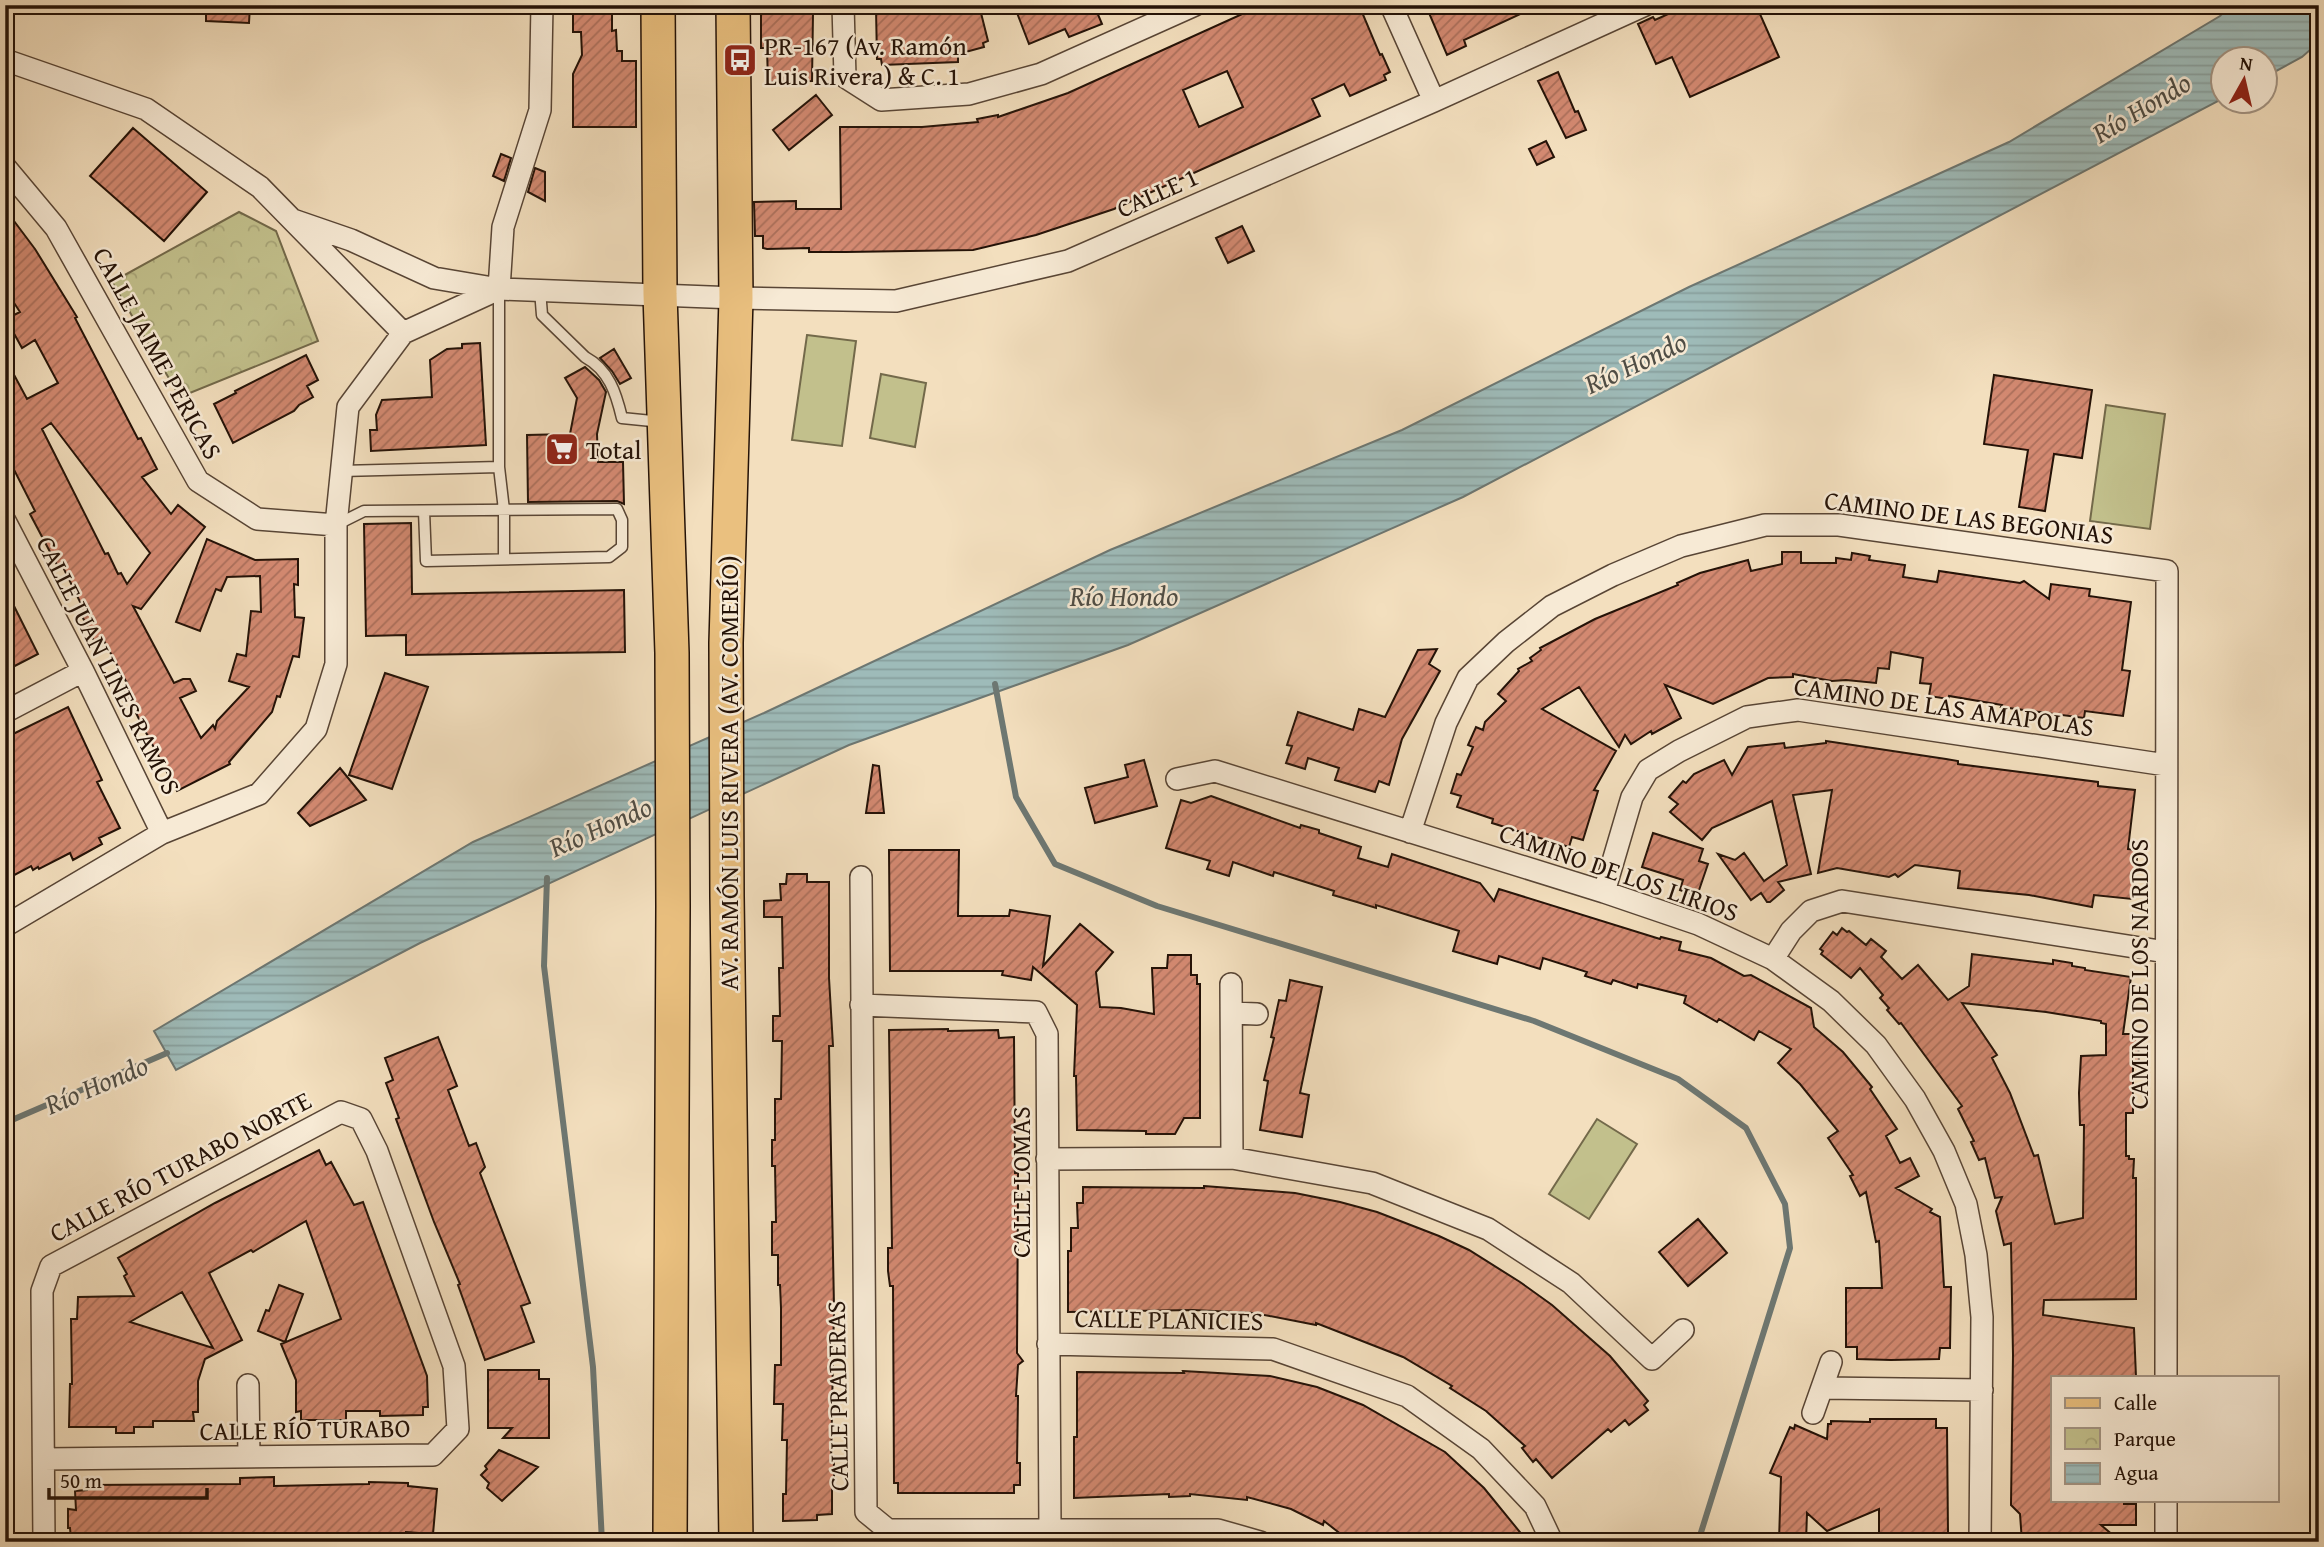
<svg xmlns="http://www.w3.org/2000/svg" width="2324" height="1547" font-family="'Gentium Book Plus',serif">
  <style>
    .grass { fill: #c2c08c; stroke: #73694a; stroke-width: 2 }
    .park { fill: url(#park-crowns); stroke: #73694a; stroke-width: 2 }
    .water { fill: url(#water-rules); stroke: #6d7772; stroke-width: 2 }
    .lines { fill: none; stroke-linecap: round; stroke-linejoin: round }
    .stream { stroke: #6d7772; stroke-width: 6 }
    .building { fill: url(#building-hatch); stroke: #241207; stroke-width: 2; fill-rule: evenodd }
    .lane-casing { stroke: #584535; stroke-width: 13 }
    .street-casing { stroke: #584535; stroke-width: 24 }
    .primary-casing { stroke: #241207; stroke-width: 36 }
    .lane { stroke: #f7ead5; stroke-width: 10 }
    .street { stroke: #f7ead5; stroke-width: 21 }
    .primary { stroke: #eac07f; stroke-width: 33 }
    .labels { text-anchor: middle; dominant-baseline: central; stroke-width: 5; stroke-linejoin: round; paint-order: stroke }
    .poi-label { font-size: 26px; fill: #241207; stroke: #f7ead5; text-anchor: start }
    .street-label { font-size: 26px; fill: #241207; stroke: #f7ead5 }
    .water-label { font-size: 28px; font-style: italic; fill: #4f4d45; stroke: #f7ead5 }
  </style>
  <defs>
    <pattern id="park-crowns" width="20" height="18" patternUnits="userSpaceOnUse" patternTransform="scale(1.75)"><rect width="20" height="18" fill="#c2c08c"/><path d="M2 6a3 3 0 1 1 6 0M12 15a3 3 0 1 1 6 0" fill="none" stroke="#a7a477"/></pattern>
    <pattern id="water-rules" width="6" height="5" patternUnits="userSpaceOnUse" patternTransform="scale(1.75)"><rect width="6" height="5" fill="#9ebbb9"/><path d="M0 2.5h6" fill="none" stroke="#88a09e"/></pattern>
    <pattern id="building-hatch" width="6" height="6" patternUnits="userSpaceOnUse" patternTransform="scale(1.75)"><rect width="6" height="6" fill="#d38971"/><path d="M-1 1l2-2M0 6l6-6M5 7l2-2" fill="none" stroke="#ab6f5b"/></pattern>
  </defs>
  <rect width="100%" height="100%" fill="#f3dfbe"/>
  <filter id="stains"><feTurbulence type="fractalNoise" baseFrequency=".00286" numOctaves="4"/><feColorMatrix values="0 0 0 0 .2 0 0 0 0 .09 0 0 0 0 .02 0 0 0 .5 -.17"/></filter>
  <radialGradient id="worn" r=".72"><stop offset=".6" stop-color="#630" stop-opacity="0"/><stop offset="1" stop-color="#630" stop-opacity=".3"/></radialGradient>
  <path class="grass" d="M807 335 856 341 842 446 792 440Z
    M881 374 926 383 915 447 870 438Z
    M2106 405 2165 414 2150 529 2090 521Z
    M1597 1119 1637 1144 1589 1219 1549 1194Z"/>
  <path class="park" d="M239 212 276 231 318 341 180 397 112 282Z"/>
  <path class="water" d="M2231 5H2319V42L2302 57 2265 77 2264 60H2222V99L1463 497 1128 645 849 745 420 943 176 1070 154 1031 473 842 764 713 1110 550 1402 430 1689 287 2009 142 2220 16Z"/>
  <g class="lines">
    <path class="stream" d="M995 684 1016 797 1055 864 1157 906 1534 1021 1678 1079 1746 1128 1785 1204 1790 1248 1698 1542
      M547 878 544 966 593 1367 602 1542
      M5 1123 167 1053"/>
  </g>
  <path class="building" d="M206 5H250L249 23 206 21Z
    M764 5H805V14H813L812 81 768 82 767 48H761V14H764Z
    M962 5H979L988 41 983 43 984 47 958 54V62L882 65 881 59H877L876 9 902 10V12L940 11Z
    M1014 5H1094L1102 24 1069 37 1065 29 1029 44Z
    M1262 5H1359L1380 55 1382 54 1390 72 1384 75 1386 80 1350 96 1344 84 1312 99 1320 116 1114 209 1036 235 973 250 846 252H809V248L767 249 763 248V236H755L754 202 796 201V209H841L840 127H922L978 122 977 119 998 115V117L1068 93ZM1227 71 1243 107 1199 127 1183 90Z
    M1446 5H1540L1464 40 1466 46 1447 55 1429 13Z
    M1688 5H1756L1779 57 1690 97 1672 57 1656 64 1638 24 1653 17 1655 20Z
    M612 9V31L616 30 617 51H622V61H636V127H573V74L582 55 581 32H573V10Z
    M1558 72 1575 112 1578 111 1586 130 1566 138 1538 81Z
    M816 95 832 115 789 150 773 130Z
    M133 128 207 192 164 241 90 176Z
    M1546 141 1554 157 1537 165 1529 149Z
    M501 154 511 158 504 181 493 176Z
    M535 168 545 172V201L528 192Z
    M5 209 35 249 77 317 75 318 138 439 141 438 157 469 142 477 171 514 178 505 205 527 141 609 133 606 174 683 183 679H190L196 691 180 698 201 738 213 725 215 729 217 721 249 687 229 681 237 654 246 656 251 611 261 612 260 576 227 577 221 591 216 589 200 631 176 622 207 539 255 560 298 559V585L294 584 295 617 304 618 299 657 293 656 280 697 277 696 272 712 229 762 230 764 177 791 142 725 123 687 128 685 104 641 96 645 81 614 85 612 62 565 58 567 30 514 35 511 5 452V358L27 399 58 383 35 340 22 348 6 319 20 312 5 289ZM51 423 150 553 127 584 121 573 118 574 108 553 105 554 42 429Z
    M1242 226 1254 251 1228 263 1216 238Z
    M480 343 486 445 371 451 370 430H377L376 415 382 400 432 397 430 360 447 349 462 348V344Z
    M614 349 631 378 620 384 612 371 600 358Z
    M306 355 318 380 307 386 313 397 299 405 294 411 233 443 214 404 236 393 235 391Z
    M585 367 599 380 606 392 597 434 598 462H623L624 504 617 501 528 502 527 435 570 434 577 398 565 378Z
    M1994 375 2092 390 2082 458 2054 454 2045 511 2019 507 2028 450 1984 444Z
    M411 523 412 594 624 590 625 652 406 655V635L366 636 364 524Z
    M1782 552H1801V563H1836V558L1851 560 1852 553 1870 556 1869 560 1905 565 1903 577 1937 582 1939 571 2020 583 2024 581 2049 599 2051 584 2090 589 2089 596 2131 602 2122 670 2130 671 2123 716 2085 711 2084 718 2001 707 2002 705 1949 696 1948 699 1929 696 1931 684 1920 683 1923 658 1891 652 1889 669 1878 668 1876 683 1846 680 1832 681 1793 674V677L1768 678 1713 704 1665 685 1681 718 1652 734 1651 731 1631 744 1625 735 1619 747 1579 687 1542 709 1616 751 1594 790 1598 791 1583 840 1572 837 1569 847 1492 823 1493 819 1457 807 1461 796 1451 793 1457 774 1461 775 1473 747 1468 745 1476 727 1483 730 1485 722 1506 701 1498 694 1519 671 1518 669 1532 661 1530 658 1541 650 1540 648 1595 619 1678 585 1677 583 1700 573 1748 560 1751 571 1782 564Z
    M5 588 38 654 5 671Z
    M1437 649 1429 664 1440 671 1402 739 1389 785 1379 781 1375 792 1335 780 1339 768 1308 758 1305 769 1286 763 1292 746 1287 745 1298 712 1353 730 1359 709 1385 717 1418 650Z
    M385 673 428 687 392 789 349 775Z
    M68 707 102 780 97 782 120 828 99 838 102 844 73 860 70 853 39 869 38 867 33 870 31 866 5 880V742L13 738 11 735Z
    M1826 741 1946 759 1958 761V764L2098 782V786L2135 790 2128 849 2138 850 2132 899 2094 895 2092 907 2029 895 1958 888 1960 871 1915 865 1898 877 1895 874 1889 877 1837 868 1818 873 1832 790 1793 795 1811 874 1778 882 1784 890 1770 902H1767L1761 893 1751 900 1718 854 1735 860 1744 853 1764 881 1787 865 1772 801 1712 828 1702 840 1670 812 1678 804 1669 797 1683 781 1686 783 1694 774 1724 760 1732 775 1748 747 1784 743 1785 748 1826 743Z
    M1144 760 1157 806 1095 823 1085 788 1128 777 1125 765Z
    M873 765 879 766 884 813H866Z
    M340 768 366 800 310 826 298 813Z
    M1211 796 1300 828 1301 825 1319 830V833L1361 847 1358 858 1388 867 1392 854 1480 883 1494 901 1499 889 1660 939 1661 937 1681 942 1679 950 1711 958 1744 976 1751 975 1811 1008 1814 1027 1843 1052 1872 1087 1870 1089 1897 1129 1886 1136 1900 1163 1910 1158 1919 1176 1896 1188 1932 1209 1930 1212 1940 1217 1944 1287H1951L1950 1348H1940L1939 1359 1891 1360 1857 1359V1347H1846V1288H1882L1879 1241 1876 1242 1866 1192 1860 1196 1850 1176 1853 1175 1828 1138 1838 1131 1800 1084 1778 1063 1791 1049 1759 1031 1754 1040 1719 1019 1717 1022 1684 1003 1686 996 1638 984 1637 988 1613 980 1611 984 1585 976 1587 972 1543 958 1540 969 1499 956 1497 964 1453 951 1459 931 1376 905V908L1357 902 1333 895 1334 891 1274 872 1273 876 1233 862 1229 876 1207 869 1210 861 1166 848 1181 800 1191 803Z
    M1653 833 1703 849 1699 861 1708 864 1697 896 1680 890 1683 880 1642 867Z
    M889 850H959L958 916H1009L1010 910 1050 916 1043 966 1080 924 1113 952 1096 972 1100 1007 1121 1008 1154 1014 1152 968H1167L1168 955H1191V975H1197V984H1200V1118H1184L1175 1134H1146V1131L1077 1130 1076 1076H1074L1077 1005 1033 967 1031 980 1002 975 1003 971H890Z
    M787 874H807V882H829V978L833 1046H829L834 1307 831 1463H834V1486H832V1514L817 1515V1520L783 1521V1494H786L787 1440H782L783 1404H774L775 1365H781V1308L780 1285H778V1255H772V1222H776L775 1166H772V1140H775V1099H781L782 1041H773V1016H780L779 968H783L782 917H764V901L781 900 780 884H786Z
    M1842 928 1847 932 1849 931 1866 945 1871 939 1886 951 1881 957 1902 979 1918 965 1948 1000 1969 986 1972 954 2053 964V960L2072 963V966L2085 968V970L2131 977 2123 1034H2138L2139 1065H2133V1113H2126V1156H2129V1159H2134L2133 1178H2136V1299L2044 1300 2043 1315 2134 1328 2136 1377H2053V1500H2124V1504H2136V1525H2101L2121 1542H2022L2020 1514 2011 1505 2013 1355 2011 1243 2004 1245 1996 1211 2002 1197 1995 1198 1985 1158 1979 1160 1971 1142 1974 1141 1958 1109 1962 1106 1901 1023 1899 1024 1887 1010 1889 1008 1880 998 1883 995 1860 968 1851 978 1821 954 1823 951 1820 949 1833 932 1837 935ZM1962 1003 2046 1012 2101 1021V1023L2106 1024V1055L2081 1056 2079 1093 2080 1125H2084L2083 1218 2055 1224 2038 1155 2034 1156 2010 1093 1992 1058 1997 1055Z
    M1290 980 1322 987 1300 1093 1309 1095 1302 1137 1260 1130 1268 1081 1264 1080 1274 1038 1271 1037 1279 1000 1286 1001Z
    M948 1029V1031L998 1030 999 1038 1014 1037 1015 1173H1018V1193L1017 1353 1023 1361 1018 1365 1016 1396H1018L1017 1463H1020V1485H1014V1493H898V1483H894L893 1286H890L888 1271V1248H892L889 1030Z
    M438 1037 457 1086 448 1090 469 1146 476 1143 485 1167 480 1173 530 1303 521 1306 534 1342 485 1360 458 1285 460 1284 434 1222 396 1119 399 1118 386 1083 393 1080 385 1058Z
    M319 1150 326 1165 331 1162 354 1205 363 1202 427 1376 428 1407H423V1415L380 1416V1411H346V1420H301V1411L296 1412V1380L281 1344 341 1319 306 1221 253 1252 251 1250 209 1273 242 1340 205 1359 198 1381V1412H193L194 1421H153V1427H134V1433H116V1427H69L70 1384H72L71 1319H77L78 1297 134 1296 124 1276 127 1274 118 1258 215 1203ZM182 1292 213 1348 130 1322Z
    M1204 1186 1295 1193 1340 1202 1377 1212 1439 1236 1469 1250 1520 1282 1552 1305 1610 1356 1648 1401 1644 1405 1648 1410 1629 1425 1625 1420 1611 1432 1608 1429 1552 1478 1536 1459 1533 1462 1522 1448 1525 1446 1486 1411 1450 1388 1452 1386 1403 1357 1316 1323V1325L1254 1313 1193 1310 1068 1312V1251H1071V1228H1078L1077 1203H1083V1187L1204 1188Z
    M1698 1219 1727 1253 1688 1286 1659 1252Z
    M279 1285 303 1294 285 1342 258 1331 266 1310 269 1311Z
    M488 1370H539V1379H549V1438H503L512 1428H488Z
    M1183 1371 1270 1376 1317 1387 1363 1405 1445 1452 1484 1488 1528 1542H1351L1324 1521 1323 1525 1291 1509 1247 1497V1500L1190 1494V1496L1169 1497V1494L1074 1498V1437H1077V1372L1184 1373Z
    M1870 1419H1936V1428H1947L1948 1533H1936V1542L1879 1541V1509L1827 1531 1807 1513 1806 1542 1779 1541 1781 1477 1770 1473 1790 1427 1794 1429 1795 1425 1827 1439 1828 1424H1831V1421L1870 1422Z
    M499 1450 538 1467 502 1501 487 1488 489 1483 481 1475 487 1469 485 1466Z
    M274 1477V1486L369 1484V1482L408 1483V1486L437 1489 433 1534 406 1532V1542H331V1537L234 1539V1542H122V1538L71 1539 70 1528H68V1509L76 1510 75 1491 87 1490V1485L240 1484V1478Z"/>
  <g class="lines">
    <g class="lane-casing">
      <path id="lane" d="M499 289V467L504 510V559
        M540 290 542 315 585 357C609 370 616 393 622 418L662 422
        M341 471 499 467
        M336 525 364 511 617 509 622 520V547L609 557 426 561 424 511"/>
    </g>
    <g class="street-casing">
      <path id="street" d="M843 5 845 77 881 100 969 94 1041 74 1195 5
        M1391 5 1434 101
        M5 60 146 109 260 187 403 333
        M5 167 56 228 198 481 257 519 336 525
        M293 220 351 240 434 278 499 289 503 227 540 110 542 5
        M5 521 83 671 162 833
        M5 712 83 671
        M1177 779 1215 771 1604 892 1698 924 1773 959 1831 1001 1876 1045 1915 1099 1944 1151 1966 1204 1976 1255 1982 1317 1980 1542
        M1410 832 1446 723 1468 678 1506 642 1552 606 1613 575 1681 546 1765 525H1839L2167 571 2166 1377
        M861 877 866 1512 888 1530H1218L1260 1542
        M1604 892 1632 797 1648 770 1679 751 1747 717 1798 710 2166 765
        M5 926 162 833 259 794 316 729 336 664V525L348 407 403 333 499 289 736 298 896 301 1068 261 1434 101 1645 5
        M1773 959 1791 931 1811 911 1842 901 2166 952
        M1231 984 1232 1158
        M861 1005 1036 1012 1047 1034 1050 1529
        M1232 1013 1257 1014
        M1047 1159 1232 1158 1372 1183 1488 1229 1571 1283 1652 1359 1683 1330
        M1048 1344 1273 1349 1407 1396 1481 1449 1535 1506 1552 1542
        M248 1385 249 1457
        M1822 1388 1982 1390
        M1813 1413 1831 1362
        M44 1459 433 1455 458 1429 454 1366 377 1151 361 1119 341 1112 51 1266 42 1291 44 1542
        M2166 1542V1500"/>
    </g>
    <g class="primary-casing">
      <path id="primary" d="M658 5 660 294 672 653 673 906 670 1542
        M733 5 736 298 726 643 727 896 736 1542"/>
    </g>
    <use href="#lane" class="lane"/>
    <use href="#street" class="street"/>
    <use href="#primary" class="primary"/>
  </g>
  <defs>
    <g id="bus-square" transform="scale(1.75)"><rect x="-9" y="-9" width="18" height="18" rx="4" fill="#8f2418" stroke="#f7ead5"/><path d="M-5-6H5V4H4V6H2V4H-2V6H-4V4H-5ZM-3.5-4V0h7V-4ZM-3.5 1.2v1.5H-2V1.2ZM2 1.2v1.5H3.5V1.2Z" fill="#fff"/></g>
    <g id="supermarket-square" transform="scale(1.75)"><rect x="-9" y="-9" width="18" height="18" rx="4" fill="#8f2418" stroke="#f7ead5"/><path d="M-6-5.5h2.5l.6 2H6L4.5 2H-2.5L-4.4-4H-6ZM-1.5 3.2a1.3 1.3 0 1 0 .1 0ZM3 3.2a1.3 1.3 0 1 0 .1 0Z" fill="#fff"/></g>
  </defs>
  <g fill-rule="evenodd">
    <use href="#bus-square" x="740" y="60"/>
    <use href="#supermarket-square" x="562" y="449"/>
  </g>
  <g class="labels">
    <g class="poi-label">
      <text x="764" y="45">PR-167 (Av. Ramón<tspan x="764" dy="30">Luis Rivera) &amp; C. 1</tspan></text>
      <text x="586" y="449">Total</text>
    </g>
    <g class="street-label">
      <text transform="translate(1157 192) rotate(-24)">CALLE 1</text>
      <text transform="translate(158 353) rotate(61)">CALLE JAIME PERICAS</text>
      <text transform="translate(1969 517) rotate(7)">CAMINO DE LAS BEGONIAS</text>
      <text transform="translate(109 665) rotate(63)">CALLE JUAN LINES RAMOS</text>
      <text transform="translate(1944 706) rotate(8)">CAMINO DE LAS AMAPOLAS</text>
      <text transform="translate(728 773) rotate(-90)">AV. RAMÓN LUIS RIVERA (AV. COMERÍO)</text>
      <text transform="translate(1619 872) rotate(19)">CAMINO DE LOS LIRIOS</text>
      <text transform="translate(2138 974) rotate(-90)">CAMINO DE LOS NARDOS</text>
      <text transform="translate(180 1166) rotate(-28)">CALLE RÍO TURABO NORTE</text>
      <text transform="translate(1020 1182) rotate(-90)">CALLE LOMAS</text>
      <text transform="translate(1169 1319) rotate(1)">CALLE PLANICIES</text>
      <text transform="translate(837 1396) rotate(-91)">CALLE PRADERAS</text>
      <text transform="translate(305 1429) rotate(-1)">CALLE RÍO TURABO</text>
    </g>
    <g class="water-label">
      <text transform="translate(2141 107) rotate(-31)">Río Hondo</text>
      <text transform="translate(1635 362) rotate(-25)">Río Hondo</text>
      <text x="1124" y="595">Río Hondo</text>
      <text transform="translate(600 826) rotate(-24)">Río Hondo</text>
      <text transform="translate(96 1084) rotate(-23)">Río Hondo</text>
    </g>
  </g>
  <rect width="2324" height="1547" fill="none" stroke="#f3dfbe" stroke-width="28"/>
  <rect x="7" y="7" width="2310" height="1533" fill="none" stroke="#241207" stroke-width="3.5"/>
  <rect x="14" y="14" width="2296" height="1519" fill="none" stroke="#241207" stroke-width="2"/>
  <rect x="2051" y="1376" width="228" height="126" fill="#f7ead5" stroke="#a39483" stroke-width="2"/>
  <rect x="2065" y="1398" width="35" height="10" fill="#eac07f" stroke="#a39483" stroke-width="2"/>
  <text x="2114" y="1410" font-size="21" fill="#241207">Calle</text>
  <rect x="2065" y="1428" width="35" height="21" fill="url(#park-crowns)" stroke="#a39483" stroke-width="2"/>
  <text x="2114" y="1446" font-size="21" fill="#241207">Parque</text>
  <rect x="2065" y="1463" width="35" height="21" fill="url(#water-rules)" stroke="#a39483" stroke-width="2"/>
  <text x="2114" y="1480" font-size="21" fill="#241207">Agua</text>
  <g transform="translate(2244 80) rotate(8)"><circle r="33" fill="#f7ead5" stroke="#a39483" stroke-width="2"/>
  <path d="M0-5L12 26L0 18L-12 26Z" fill="#8f2418"/>
  <text y="-10" font-size="19" font-weight="bold" text-anchor="middle" fill="#241207">N</text>
  </g>
  <path d="M49 1488v10h158v-10" fill="none" stroke="#241207" stroke-width="3.5"/>
  <text x="60" y="1488" font-size="21" fill="#241207" stroke="#f7ead5" stroke-width="5" paint-order="stroke">50 m</text>
  <rect width="100%" height="100%" filter="url(#stains)"/>
  <rect width="100%" height="100%" fill="url(#worn)"/>
</svg>
